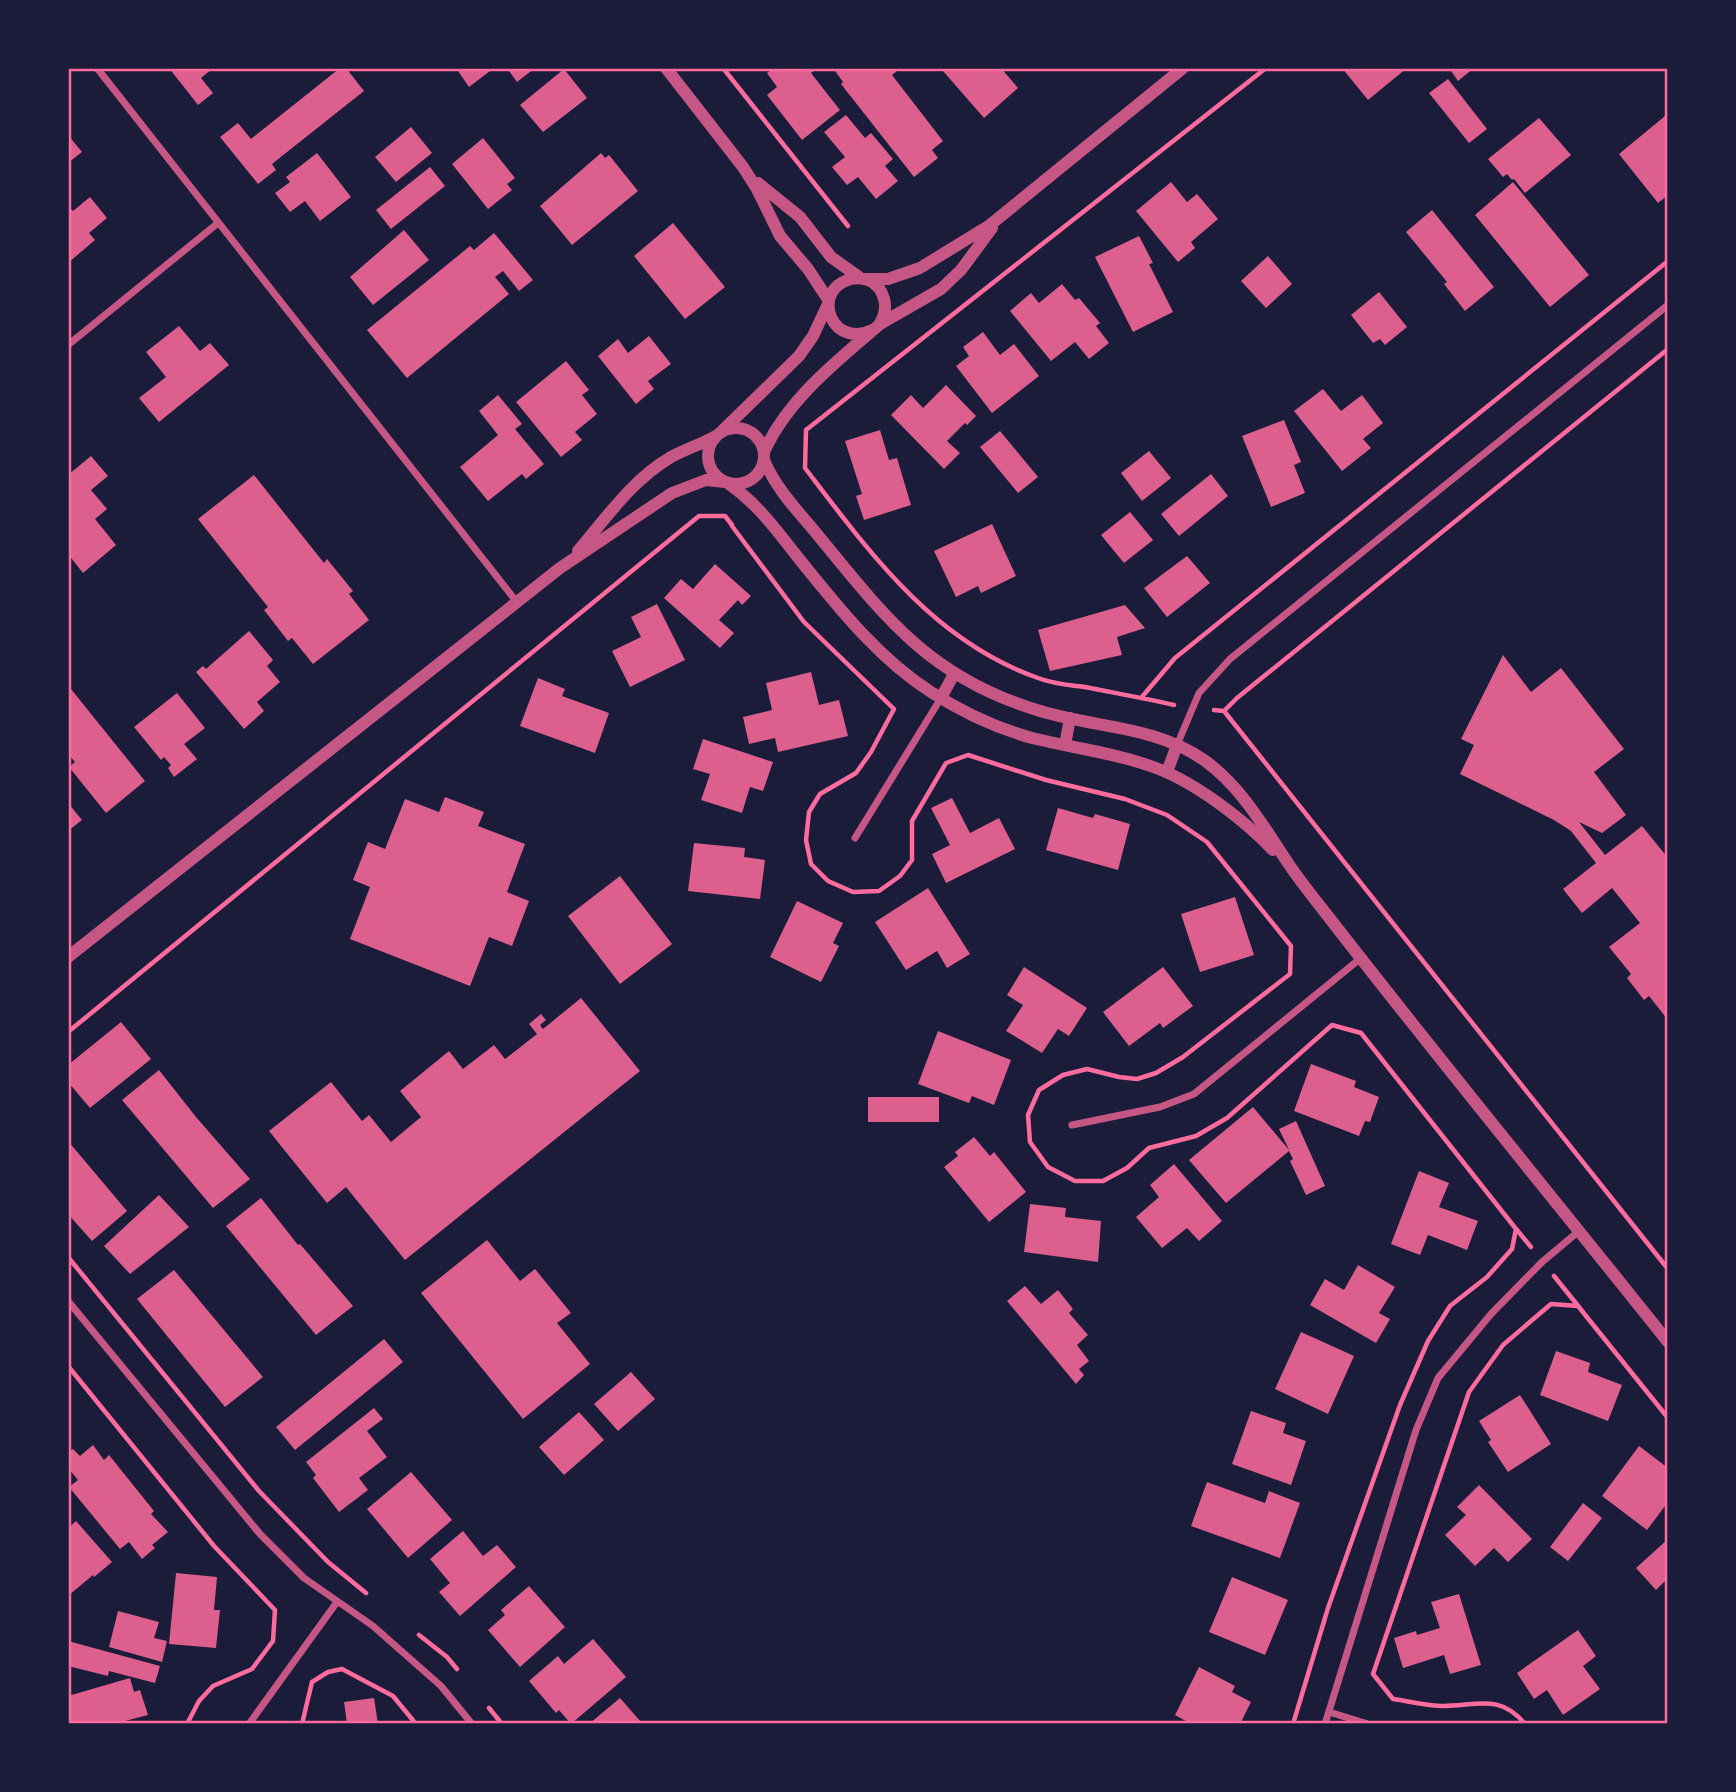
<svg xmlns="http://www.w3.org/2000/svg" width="1736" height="1792" font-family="'PT Sans',sans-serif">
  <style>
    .building { fill: #dd5f8e }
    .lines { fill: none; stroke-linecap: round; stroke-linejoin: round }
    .path { stroke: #ff6b9d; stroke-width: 4.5 }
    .minor { stroke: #c65784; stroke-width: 7 }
    .tertiary { stroke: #c65784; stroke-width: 12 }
    .neatline { fill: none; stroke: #ff6b9d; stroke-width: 2.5 }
  </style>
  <rect width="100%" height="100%" fill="#1b1b3a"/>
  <path class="building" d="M169 68H213L201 78 213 93 198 105Z
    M340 68H346L364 91 272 164 276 170 258 184 220 137 238 123 251 139Z
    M456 68H494L469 87Z
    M507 68H535L517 82Z
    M773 68H817L811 73 840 110 802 140 767 95 777 87 767 73Z
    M833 68H901L892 75 943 141 932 150 938 158 914 177 841 84 843 82Z
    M946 68H1001L1018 88 984 118 943 71Z
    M1342 68H1407L1368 100Z
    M1449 68H1474L1458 81Z
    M564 69 587 98 543 132 520 105Z
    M1448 79 1487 129 1469 143 1429 93Z
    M846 115 865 138 871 133 893 159 885 166 898 181 876 199 858 177 847 185 832 167 845 157 824 132Z
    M1665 116 1668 120V195L1658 203 1619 154Z
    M1539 118 1571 155 1525 193 1514 179 1512 180 1507 174 1503 177 1488 159Z
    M411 127 432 153 396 182 375 157Z
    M68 135 82 152 68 163Z
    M483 138 515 178 507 184 512 190 488 209 452 164Z
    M317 153 351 197 320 221 305 201 290 212 275 193 290 182 286 177Z
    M601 153 605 158 609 155 638 191 572 245 540 206Z
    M430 167 445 186 391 229 376 210Z
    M1171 182 1187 202 1197 194 1218 219 1191 242 1195 248 1178 262 1136 211Z
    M1513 182 1589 275 1550 307 1475 215Z
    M90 197 107 218 89 233 95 240 68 263V206L73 211Z
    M1432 210 1494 287 1465 311 1444 284 1447 282 1406 232Z
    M673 223 725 287 685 319 634 256Z
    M404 230 429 260 373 305 350 277Z
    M494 233 533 280 519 291 503 271 495 277 509 294 407 378 367 330 470 246 474 250Z
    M1139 236 1153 263 1149 264 1173 312 1133 332 1095 257Z
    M1268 256 1292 284 1266 308 1241 281Z
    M1062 284 1075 300 1079 298 1100 323 1096 326 1109 343 1089 359 1075 342 1051 361 1010 311 1031 293 1039 303Z
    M1379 292 1407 327 1385 345 1380 339 1373 343 1351 315Z
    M179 326 200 351 210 343 229 365 159 422 139 398 166 377 146 352Z
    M983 332 1000 355 1014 344 1039 376 992 413 956 366 969 356 963 347Z
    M649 336 671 364 648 381 654 389 636 404 598 356 618 339 628 353Z
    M566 361 589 390 582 395 597 414 575 432 582 440 561 457 516 402Z
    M946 385 976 416 967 425 965 423 947 441 960 453 944 469 891 415 911 395 923 408Z
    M1323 389 1341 411 1362 395 1383 423 1363 439 1371 448 1342 471 1294 411Z
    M498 395 522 424 515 429 544 464 526 479 522 474 488 501 460 467 498 435 479 411Z
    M1284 420 1301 462 1294 465 1305 493 1271 507 1242 436Z
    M880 430 889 460 897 458 911 505 864 520 856 496 862 494 845 441Z
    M1000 431 1038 477 1018 493 980 447Z
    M1149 451 1171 478 1142 501 1121 473Z
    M91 456 108 476 91 490 107 509 95 519 116 545 83 573 68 554V475Z
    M1211 474 1228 496 1179 536 1161 514Z
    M254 475 324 563 327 559 353 591 349 594 369 620 313 664 292 638 288 641 264 610 268 607 198 519Z
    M1130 512 1153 540 1124 563 1101 535Z
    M992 524 1016 576 981 593 978 586 956 597 934 551Z
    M1187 556 1210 583 1167 617 1144 588Z
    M715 564 751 596 742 605 738 600 719 620 734 633 720 648 664 598 681 579 693 589Z
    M657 604 685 660 630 687 612 651 641 637 631 617Z
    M1125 605 1145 628 1117 637 1122 655 1050 671 1038 630Z
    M249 631 273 660 267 666 280 682 257 702 264 711 244 729 196 672 203 666 206 669Z
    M1503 655 1531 692 1561 668 1624 749 1594 772 1626 815 1602 833 1579 822 1605 855 1642 826 1668 858V1020L1649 996 1644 1000 1627 978 1631 974 1609 947 1640 923 1612 888 1582 913 1563 889 1596 863 1571 831 1554 820 1460 774 1474 745 1461 739Z
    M811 672 819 705 839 700 848 736 778 752 775 738 749 744 743 717 772 710 766 683Z
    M538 678 565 689 562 696 609 713 595 753 520 726Z
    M71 689 145 781 106 813 69 767 75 762 68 754V691Z
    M177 693 205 728 184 744 197 759 174 777 168 768 171 765 164 757 161 760 134 727Z
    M703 739 773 762 763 791 750 787 742 813 701 800 710 774 693 769Z
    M445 797 484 812 478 826 525 844 507 892 529 901 512 946 489 937 470 986 350 939 370 887 353 880 368 842 385 849 405 799 439 812Z
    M952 798 970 833 999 818 1015 849 946 883 932 854 950 845 931 808Z
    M68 803 82 820 68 831Z
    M1058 808 1093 818 1095 814 1130 824 1118 870 1046 850Z
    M694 843 745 848 744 857 765 860 760 899 688 891Z
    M620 876 672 944 620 984 568 916Z
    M928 888 970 954 947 968 937 951 906 970 875 922Z
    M1235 897 1254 955 1200 972 1181 914Z
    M797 901 843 923 833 943 839 946 821 982 770 957Z
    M1024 967 1087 1008 1069 1036 1058 1029 1042 1053 1006 1031 1023 1005 1007 995Z
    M1163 967 1193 1006 1163 1028 1160 1023 1129 1046 1103 1012Z
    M581 998 640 1071 405 1260 346 1187 327 1203 269 1131 331 1082 362 1121 369 1115 391 1142 421 1117 400 1091 449 1051 463 1069 494 1045 505 1059 537 1034 529 1024 541 1014 546 1020 540 1025 543 1029Z
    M121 1022 151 1059 90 1108 68 1082V1065Z
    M938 1031 1011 1060 994 1105 972 1096 969 1103 918 1084Z
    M1311 1064 1356 1081 1354 1087 1379 1097 1370 1122 1365 1121 1359 1136 1294 1111Z
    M159 1070 196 1117 250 1179 213 1208 122 1100Z
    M868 1097H939V1122H868Z
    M1253 1107 1289 1150 1279 1129 1296 1121 1325 1186 1306 1195 1290 1161 1293 1159 1289 1151 1226 1203 1189 1160Z
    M974 1137 990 1156 994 1152 1026 1192 989 1222 944 1167 958 1156 955 1152Z
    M68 1141 127 1211 92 1241 68 1214Z
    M1174 1164 1222 1221 1199 1241 1187 1228 1162 1248 1136 1217 1159 1197 1150 1185Z
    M1419 1171 1449 1183 1439 1207 1478 1221 1467 1250 1428 1235 1420 1255 1391 1244Z
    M159 1195 189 1227 130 1274 104 1246Z
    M261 1198 298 1245 300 1244 353 1306 316 1335 226 1226Z
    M1030 1204 1066 1208 1065 1217 1101 1221 1098 1262 1024 1252Z
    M487 1240 520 1281 535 1269 571 1313 557 1323 590 1364 523 1419 421 1293Z
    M1358 1265 1395 1287 1379 1313 1390 1319 1376 1343 1310 1305 1325 1279 1344 1290Z
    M174 1270 263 1377 225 1407 137 1299Z
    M1025 1286 1041 1304 1058 1290 1073 1309 1069 1313 1088 1335 1077 1345 1089 1361 1079 1369 1084 1375 1076 1384 1007 1301Z
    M1301 1332 1354 1356 1328 1414 1275 1389Z
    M384 1339 403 1362 295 1450 276 1427Z
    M1556 1351 1590 1363 1588 1372 1622 1385 1608 1421 1540 1395Z
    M631 1372 655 1399 618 1431 594 1404Z
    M1520 1395 1551 1444 1508 1472 1488 1442 1491 1440 1479 1421Z
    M374 1408 383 1419 367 1431 387 1457 359 1478 368 1490 339 1512 313 1478 316 1475 306 1462Z
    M1251 1411 1286 1423 1283 1433 1306 1441 1291 1485 1232 1464Z
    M579 1412 604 1440 564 1475 539 1447Z
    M93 1445 104 1460 109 1455 154 1511 151 1514 168 1532 152 1545 155 1548 142 1559 129 1542 120 1549 69 1487 78 1480 68 1468V1452L73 1449 80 1456Z
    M1639 1446 1668 1468V1502L1647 1530 1602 1496Z
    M411 1472 452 1520 408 1558 367 1509Z
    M1207 1482 1265 1503 1269 1491 1300 1503 1280 1558 1191 1526Z
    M1479 1485 1532 1539 1508 1562 1494 1548 1475 1566 1445 1535 1466 1515 1457 1507Z
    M1583 1503 1602 1518 1568 1561 1550 1547Z
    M76 1521 112 1562 94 1577 93 1575 68 1596V1528Z
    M463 1531 483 1556 497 1545 516 1567 460 1616 439 1592 450 1583 430 1559Z
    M1668 1539V1578L1656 1590 1636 1568Z
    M176 1573 217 1577 214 1610H220L216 1648 169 1644Z
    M1232 1577 1288 1600 1265 1655 1209 1632Z
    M529 1586 565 1627 520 1667 488 1630 505 1615 501 1610Z
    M1459 1594 1481 1665 1450 1674 1444 1655 1403 1668 1394 1638 1416 1631 1417 1635 1440 1628 1431 1602Z
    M118 1611 159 1622 154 1638 167 1641 162 1662 109 1647Z
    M1578 1630 1596 1656 1583 1666 1600 1689 1563 1715 1547 1690 1534 1699 1517 1673Z
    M593 1639 626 1677 571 1724 559 1710 556 1713 529 1681 558 1656 564 1664Z
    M68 1641 160 1666 155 1683 109 1671 108 1676 68 1666Z
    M1199 1667 1235 1686 1232 1692 1251 1702 1240 1724H1191L1175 1715Z
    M130 1678 134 1692 140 1690 148 1715 125 1721V1724H68V1696Z
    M374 1698 378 1724H347L344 1702Z
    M620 1698 641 1722 639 1724H589Z"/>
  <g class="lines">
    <path class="path" d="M723 68 848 226
      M732 526 804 622 894 709 871 752 856 773 820 794 809 812 806 840 811 864 828 881 853 892 879 891 900 876 912 860V821L946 763 968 755 1046 780 1125 799 1167 815 1207 842 1291 946 1290 974 1183 1057 1156 1073 1137 1079 1119 1077 1087 1069 1063 1075 1039 1090 1028 1115 1030 1142 1048 1167 1075 1181H1103L1127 1168 1149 1148 1196 1136 1227 1118 1332 1025 1361 1033 1516 1229 1512 1249 1487 1277 1450 1306 1428 1341 1400 1405 1328 1608 1293 1724
      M1141 698 1175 658 1668 261
      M1174 705C1144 698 1115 693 1085 687 1070 685 1053 684 1038 678 933 641 870 553 805 468L806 430 1266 68
      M1214 710 1224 711 1668 1269
      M1224 711 1237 698 1668 349
      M68 1032 699 516H725L732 525
      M1517 1230 1531 1247
      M68 1257 259 1491 328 1562 366 1593
      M1554 1276 1579 1307
      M68 1366 214 1546 275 1610 273 1641 252 1669 213 1686 199 1701 187 1724
      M419 1635 447 1657 457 1669
      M489 1708 502 1724
      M302 1724 312 1682 328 1672 342 1669 393 1696 416 1724
      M1525 1724C1500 1693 1476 1706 1443 1706 1426 1706 1409 1701 1393 1699L1373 1674 1469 1392 1503 1345 1551 1304 1578 1306 1668 1418"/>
    <path class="minor" d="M97 68 516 601
      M68 345 218 223
      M1177 745 1199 693 1230 659 1668 305
      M855 838 941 698
      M1072 1125 1160 1107 1194 1094 1361 958
      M68 1301 260 1534 304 1578 373 1626 441 1686 472 1724
      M1329 1712 1368 1724
      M249 1724 337 1602
      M1325 1724 1416 1430 1438 1378 1491 1314 1542 1262 1579 1231"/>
    <path class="tertiary" d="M666 68 743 167 757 189 780 236 808 269 829 301
      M758 183 800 217 831 257 859 277
      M865 279H888L920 268 990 225 1183 68
      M880 324 941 289 961 270 992 228
      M708 456a28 28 0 1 1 56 0a28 28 0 1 1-56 0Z
      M722 431 799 356 813 336 828 304
      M764 452C787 400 837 361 879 325 884 317 887 309 884 299 874 261 816 280 831 317 838 334 857 338 872 330
      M764 460C777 491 800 513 821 539 887 620 932 678 1037 710 1093 728 1154 725 1204 760 1242 787 1265 829 1290 866 1305 888 1322 908 1338 929 1446 1068 1558 1204 1668 1342
      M728 483C759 505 777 531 800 560 839 608 878 658 931 692 962 712 996 728 1032 738 1073 748 1116 753 1156 768 1196 783 1243 819 1273 850
      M578 551C607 517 632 480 671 457 686 449 702 444 716 436
      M941 698 954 674
      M1065 745 1070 718
      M1167 772 1177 745
      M68 957 560 568 672 493 706 480 725 482"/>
  </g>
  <rect width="1736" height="1792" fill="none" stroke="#1b1b3a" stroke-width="140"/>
  <rect x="70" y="70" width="1596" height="1652" class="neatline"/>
</svg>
